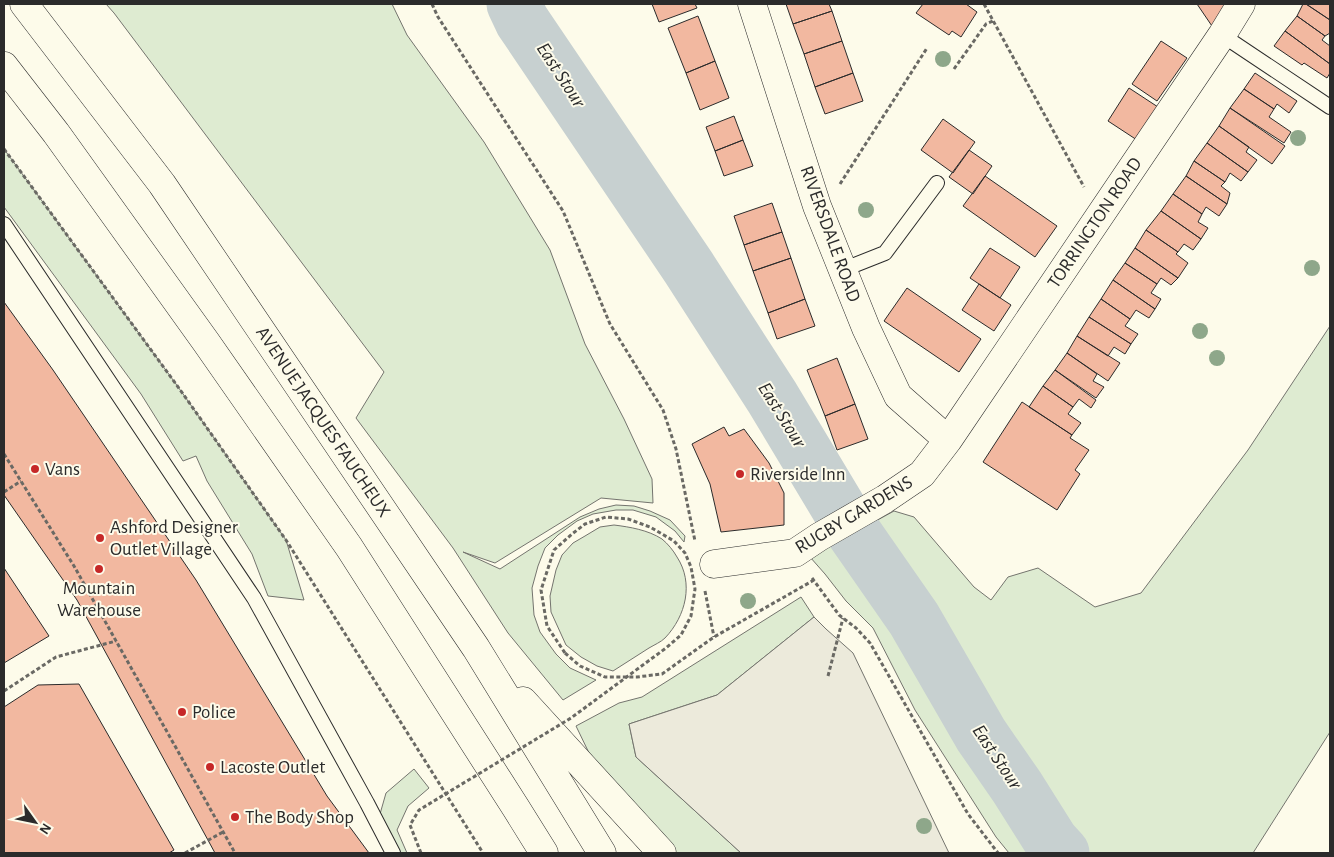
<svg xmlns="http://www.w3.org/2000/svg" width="1334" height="857" font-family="'Alegreya Sans',sans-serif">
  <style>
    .green { fill: #deebd1; stroke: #74746e }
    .parking { fill: #eceadb; stroke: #74746e }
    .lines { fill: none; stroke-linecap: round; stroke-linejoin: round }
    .river { stroke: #c7d0d0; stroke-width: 55 }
    .building { fill: #f2b8a0; stroke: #2b2b2b }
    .lane-casing { stroke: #2b2b2b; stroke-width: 16 }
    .street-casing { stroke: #2b2b2b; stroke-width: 29 }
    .primary-casing { stroke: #2b2b2b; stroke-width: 29 }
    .path { stroke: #6a6964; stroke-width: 3; stroke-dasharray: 4 2.5; stroke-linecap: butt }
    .lane { stroke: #fdfbea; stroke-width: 14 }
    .street { stroke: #fdfbea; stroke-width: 28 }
    .primary { stroke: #fdfbea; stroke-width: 28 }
    .path-bridge { stroke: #6a6964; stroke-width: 3; stroke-dasharray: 4 2.5; stroke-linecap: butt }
    .tree { fill: #8ea78a }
    .poi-dot { fill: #c62828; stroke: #fdfbea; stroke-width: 2 }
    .labels { text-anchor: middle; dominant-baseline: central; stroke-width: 4; stroke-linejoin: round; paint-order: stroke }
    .street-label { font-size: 19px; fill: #2b2b2b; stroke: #fdfbea }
    .poi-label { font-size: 19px; fill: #2b2b2b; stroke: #fdfbea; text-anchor: start }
    .water-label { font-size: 20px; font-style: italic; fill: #2b2b2b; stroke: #fdfbea }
  </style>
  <rect width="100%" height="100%" fill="#fdfbea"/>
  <path class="green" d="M106 4H392L407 35 484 142 550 250 585 344 624 419 652 479 653 503 601 498 495 563 463 552 500 569 580 517 599 509 616 505 634 506 650 511 670 520 685 536 684 542 675 531 656 517 633 510H616L593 514 577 521 558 535 545 548 538 566 532 588 534 615 540 632 556 654 570 668 596 680 563 700 508 633 453 548 356 418 384 372 114 13Z
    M4 149 176 384 286 540 304 600 268 596 252 554 207 481 196 456 183 461 141 394 4 207Z
    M1330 326V732L1253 853H1009L996 837 915 710 873 628 846 601 825 574 810 557 894 511 914 517 974 587 991 600 1008 577 1038 568 1095 607 1141 593 1248 450Z
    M614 525C630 527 648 530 662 539 668 544 673 550 677 557 694 583 686 616 665 638 661 642 654 645 649 648 637 656 625 663 613 671L597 666 581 657 566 645 551 612 550 596 556 570 562 555 573 543 585 536 600 527Z
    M801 597 814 617 717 695 629 724 636 757 741 853H676L590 755 576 726 619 703 642 697Z
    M414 769 429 788 408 806 397 830 407 853H394L380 814 386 793Z"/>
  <path class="parking" d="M814 617 826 629 853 653 949 853H741L636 757 629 724 717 695Z"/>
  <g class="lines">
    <path class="river" d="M514 4 522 21 689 268 772 397 850 527 914 619 981 735 1017 787 1051 841 1062 853"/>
  </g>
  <path class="building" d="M652 4H695L697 8 659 22Z
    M786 4H829L832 11 793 24Z
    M923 4H966L977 12 961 37 952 31 949 35 916 13Z
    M1197 4H1232L1214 29Z
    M1303 4H1306L1330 20V33L1325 36 1297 16Z
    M1306 4H1330V20Z
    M832 11 842 41 804 54 793 24Z
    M698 16 715 61 686 73 668 28Z
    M1297 16 1325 36 1322 40 1330 46V64L1285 31Z
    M1285 31 1330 64V73L1327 78 1304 63 1302 65 1274 46Z
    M842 41 853 73 815 87 804 54Z
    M1161 41 1187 58 1157 101 1132 84Z
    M715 61 729 98 700 110 686 73Z
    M853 73 863 101 825 114 815 87Z
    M1255 73 1297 101 1289 113 1277 104 1274 109 1244 89Z
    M1129 88 1158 107 1137 140 1108 121Z
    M1244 89 1274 109 1269 117 1291 132 1284 143 1230 108Z
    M1230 108 1285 146 1272 164 1219 126Z
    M734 116 743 140 715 151 706 127Z
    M943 119 975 142 953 173 921 150Z
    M1219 126 1249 147 1246 152 1257 160 1248 172 1207 143Z
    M743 140 753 166 724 176 715 151Z
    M1207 143 1248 172 1241 181 1230 173 1225 182 1194 161Z
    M969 150 992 166 973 194 949 177Z
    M1194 161 1225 182 1221 186 1230 193 1227 204 1186 176Z
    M985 176 1057 226 1035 257 963 206Z
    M1186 176 1227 204 1219 216 1206 207 1202 214 1173 194Z
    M1173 194 1202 214 1198 222 1208 228 1201 239 1161 211Z
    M772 203 782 232 744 245 734 216Z
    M1161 211 1201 239 1193 250 1184 244 1178 252 1146 230Z
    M1146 230 1178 252 1176 254 1188 263 1178 278 1135 248Z
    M782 232 791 258 753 271 744 245Z
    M990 248 1020 267 1000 298 970 278Z
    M1135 248 1178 278 1171 285 1161 278 1157 284 1125 263Z
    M791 258 805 299 768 313 753 271Z
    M1125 263 1157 284 1151 293 1161 299 1155 309 1113 280Z
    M1113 280 1155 309 1149 318 1136 310 1130 319 1101 299Z
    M979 284 1011 305 994 331 962 310Z
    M907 288 981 339 959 372 884 321Z
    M805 299 815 326 777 339 768 313Z
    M1101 299 1130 319 1125 326 1138 334 1131 344 1089 317Z
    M4 302 53 370 196 580 327 796 369 853H215L77 600 4 495Z
    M1089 317 1131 344 1125 354 1114 347 1108 356 1077 336Z
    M1077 336 1120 363 1108 381 1067 353Z
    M1067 353 1097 374 1093 381 1104 387 1096 398 1055 370Z
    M837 358 855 404 825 416 807 370Z
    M1055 370 1096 400 1091 408 1079 399 1073 407 1043 386Z
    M1043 386 1073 407 1068 414 1081 423 1072 435 1029 407Z
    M1022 402 1072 435 1070 438 1089 450 1075 470 1080 474 1057 510 983 462Z
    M855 404 868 439 837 450 825 416Z
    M724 427 729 436 744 429 769 463 784 493V525L721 532 710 484 692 444Z
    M4 568 49 636 4 663Z
    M79 684 174 850 169 853H4V707L38 685Z"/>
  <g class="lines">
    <g class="lane-casing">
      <path id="lane" d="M1222 35 1330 107
        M4 224 254 598 367 803 393 853
        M842 270 885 253 937 183"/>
    </g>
    <g class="street-casing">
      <path id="street" d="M752 4 817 206 866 328 898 396 948 440
        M714 564 795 553 819 537 885 499 922 474 948 440 1222 35 1241 4"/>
    </g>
    <g class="primary-casing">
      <path id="primary" d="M24 4 162 184 476 648 602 853
        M4 66 56 133 206 342 349 547 516 808 544 853
        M523 701 662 853"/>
    </g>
    <path class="path" d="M432 4 438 17 563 211 610 324 663 410 676 449 695 541
      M984 4 1084 187
      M954 69 986 24 993 21
      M4 149 176 384 286 540 483 853
      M840 184 927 48
      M4 454 74 566 235 853
      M4 492 21 481
      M812 578 839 615 856 628 870 643 968 814 998 853
      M705 591 714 637
      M565 653 580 666 605 677H637L662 674 714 637 814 580
      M828 676 843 618
      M4 691 56 657 116 641
      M185 853 223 832"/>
    <use href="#lane" class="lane"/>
    <use href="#street" class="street"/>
    <use href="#primary" class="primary"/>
    <path class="path-bridge" d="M421 853 410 825 419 810 571 718 666 648 681 635 691 616 695 589 691 567 685 553 674 541 650 527 628 519 606 517 585 524 572 534 554 550 541 590 547 626 565 653"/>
  </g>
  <g class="tree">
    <circle cx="943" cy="59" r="8"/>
    <circle cx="1298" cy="138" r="8"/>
    <circle cx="866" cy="210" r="8"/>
    <circle cx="1312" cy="268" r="8"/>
    <circle cx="1200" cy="331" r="8"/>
    <circle cx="1217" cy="358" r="8"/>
    <circle cx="748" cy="601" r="8"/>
    <circle cx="924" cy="826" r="8"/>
  </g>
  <g class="poi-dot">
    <circle cx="35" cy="469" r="5"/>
    <circle cx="740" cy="474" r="5"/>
    <circle cx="100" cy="538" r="5"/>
    <circle cx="99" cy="569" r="5"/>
    <circle cx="182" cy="712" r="5"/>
    <circle cx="210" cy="767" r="5"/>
    <circle cx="235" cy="817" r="5"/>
  </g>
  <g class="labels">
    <g class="street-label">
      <text transform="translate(1095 223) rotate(-56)">TORRINGTON ROAD</text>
      <text transform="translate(830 234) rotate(70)">RIVERSDALE ROAD</text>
      <text transform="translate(323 422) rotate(56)">AVENUE JACQUES FAUCHEUX</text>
      <text transform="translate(854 515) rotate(-31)">RUGBY GARDENS</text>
    </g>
    <g class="poi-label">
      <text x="45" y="469">Vans</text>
      <text x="750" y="474">Riverside Inn</text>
      <text x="110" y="527">Ashford Designer<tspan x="110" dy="22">Outlet Village</tspan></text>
      <text x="99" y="588" text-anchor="middle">Mountain<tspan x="99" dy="22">Warehouse</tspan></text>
      <text x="192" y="712">Police</text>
      <text x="220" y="767">Lacoste Outlet</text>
      <text x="245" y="817">The Body Shop</text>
    </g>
    <g class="water-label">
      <text transform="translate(561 75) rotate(57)">East Stour</text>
      <text transform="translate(782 415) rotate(58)">East Stour</text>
      <text transform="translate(997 757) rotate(56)">East Stour</text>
    </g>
  </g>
  <rect width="1334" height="857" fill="none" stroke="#2b2b2b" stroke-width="10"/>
  <g transform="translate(35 822) rotate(123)" stroke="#fdfbea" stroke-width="4" paint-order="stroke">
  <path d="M0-4L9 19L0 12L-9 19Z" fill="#2b2b2b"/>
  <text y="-8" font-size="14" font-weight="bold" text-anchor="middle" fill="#2b2b2b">N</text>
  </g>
</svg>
